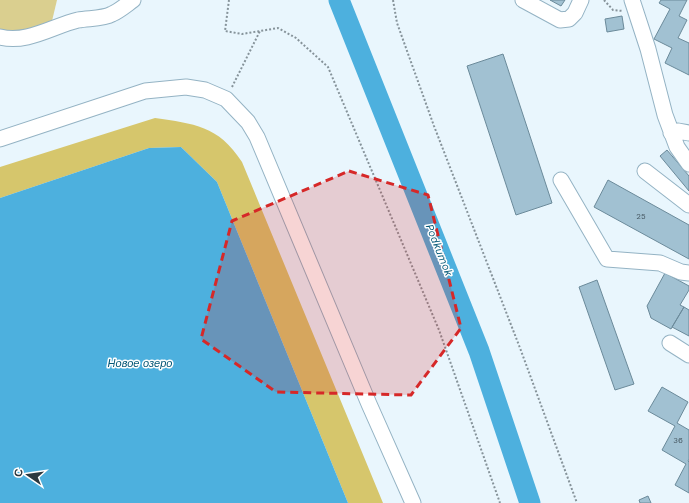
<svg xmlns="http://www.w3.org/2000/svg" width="689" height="503" font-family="'Work Sans',sans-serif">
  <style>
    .green { fill: #dacf8f }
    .forest { fill: #d6c66c }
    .water { fill: #4db0de }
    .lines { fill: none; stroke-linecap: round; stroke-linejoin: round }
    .river { stroke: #4db0de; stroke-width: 21 }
    .building { fill: #a1c1d2; stroke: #6b8a9a }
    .minor-casing { stroke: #94b3c4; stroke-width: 17 }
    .path { stroke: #86939a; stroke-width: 2; stroke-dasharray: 2 2; stroke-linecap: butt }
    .minor { stroke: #fff; stroke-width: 15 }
    .marked { fill: #d62828; fill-opacity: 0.2; stroke: #d62828; stroke-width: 3; stroke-dasharray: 8 5; stroke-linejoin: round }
    .labels { text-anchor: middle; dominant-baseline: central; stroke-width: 3; stroke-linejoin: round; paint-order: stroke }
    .number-label { font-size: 8px; fill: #485a64 }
    .water-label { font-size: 11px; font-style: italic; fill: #055877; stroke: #fff }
  </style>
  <rect width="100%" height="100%" fill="#e9f6fd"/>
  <path class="green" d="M0 0H57L52 21 14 35 0 31Z"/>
  <path class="forest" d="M155 118C194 124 218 125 242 162L383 503H348L217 182 181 147 149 148 0 198V167Z"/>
  <path class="water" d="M181 147 217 182 348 503H0V198L149 148Z"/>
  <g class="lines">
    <path class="river" d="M339 0 479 351 530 503"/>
  </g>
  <path class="building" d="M550 0H565L561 6Z
    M661 0H687L679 16 687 20 678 38 689 43V75L665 63 672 48 654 39 670 9 659 3Z
    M622 16 624 29 607 32 605 19Z
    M503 54 552 203 516 215 467 66Z
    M667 150 689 176V191L660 156Z
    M608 180 689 225V259L594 207Z
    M665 273 689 286V290L680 305 684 307 671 329 651 318 647 306Z
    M597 280 634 384 615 390 579 287Z
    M684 307 689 310V336L672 327Z
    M662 387 688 402 677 423 689 430V459L688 461 689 462V493L675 485 686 464 662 450 675 426 648 411Z
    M648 496 651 503H640L639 500Z"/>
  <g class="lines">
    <g class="minor-casing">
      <path id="minor" d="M523 0 560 20 569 19 575 13 581 0
        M632 0 648 49 665 115 677 147 689 164
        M0 37C27 44 53 26 78 20 89 18 103 19 112 14 119 11 126 5 133 0
        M671 133 678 131 689 133
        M0 139 145 91 186 87 205 90 226 99 248 122 257 137 369 404 413 503
        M645 171 689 205
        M561 180 607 259 660 263 681 272 689 273
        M670 343 689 355"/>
    </g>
    <path class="path" d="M229 0 225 31 242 34 278 28 296 38 328 67 439 330 500 503
      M393 0 397 23 434 126 520 348 577 503
      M604 0 613 10 623 11
      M232 87 260 31"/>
    <use href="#minor" class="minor"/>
  </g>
  <path class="marked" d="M349 171 428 195 461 328 411 395 276 392 201 339 232 221Z"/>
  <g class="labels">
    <g class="number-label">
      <text x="641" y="216">25</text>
      <text x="678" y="440">36</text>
    </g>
    <g class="water-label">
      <text transform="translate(439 250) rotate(68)">Podkumok</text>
      <text x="140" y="363">Новое озеро</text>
    </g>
  </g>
  <g transform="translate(28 475) rotate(283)" stroke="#ffffff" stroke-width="3" paint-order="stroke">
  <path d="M0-3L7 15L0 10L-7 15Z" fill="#2b383f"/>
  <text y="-6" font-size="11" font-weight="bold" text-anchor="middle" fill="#2b383f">С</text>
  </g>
</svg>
